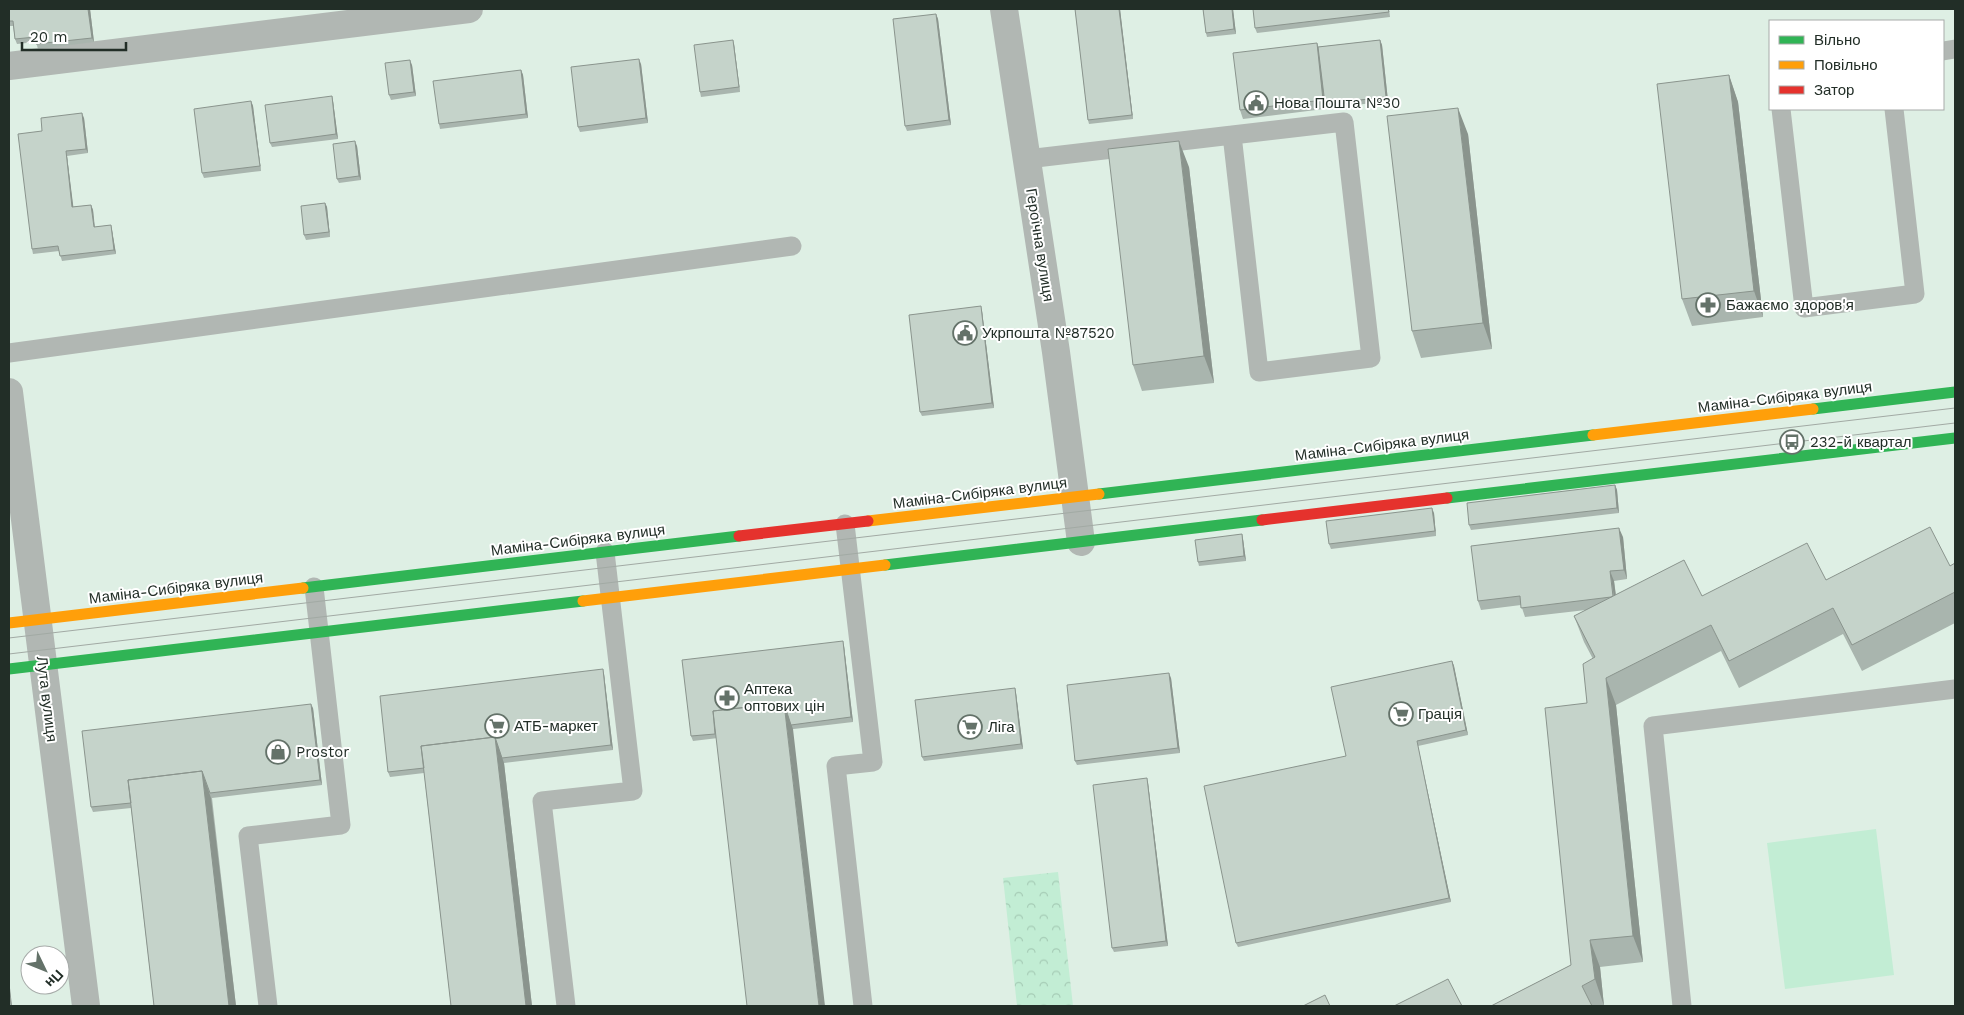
<svg xmlns="http://www.w3.org/2000/svg" width="1964" height="1015" font-family="'Work Sans',sans-serif">
  <style>
    .grass { fill: #c2edd4 }
    .park { fill: url(#park-crowns) }
    .lines { fill: none; stroke-linecap: round; stroke-linejoin: round }
    .lane { stroke: #b1b7b3; stroke-width: 19 }
    .street { stroke: #b1b7b3; stroke-width: 28 }
    .fast { stroke: #30b455; stroke-width: 11 }
    .slow { stroke: #ff9f0a; stroke-width: 11 }
    .jam { stroke: #e5322d; stroke-width: 11 }
    .tram { stroke: #a2aaa4; stroke-width: 1 }
    .wall { fill: #a9b5ae }
    .shaded-wall { fill: #8a948d }
    .building { fill: #c5d3ca; stroke: #8a948d }
    .labels { text-anchor: middle; dominant-baseline: central; stroke-width: 4; stroke-linejoin: round; paint-order: stroke }
    .poi-label { font-size: 15px; fill: #222e27; stroke: #fff; text-anchor: start }
    .street-label { font-size: 15px; fill: #222e27; stroke: #fff }
  </style>
  <defs>
    <pattern id="park-crowns" width="20" height="18" patternUnits="userSpaceOnUse" patternTransform="scale(1.25)"><rect width="20" height="18" fill="#c2edd4"/><path d="M2 6a3 3 0 1 1 6 0M12 15a3 3 0 1 1 6 0" fill="none" stroke="#a6ccb6"/></pattern>
  </defs>
  <rect width="100%" height="100%" fill="#deefe4"/>
  <path class="grass" d="M1876 829 1894 975 1785 989 1767 843Z"/>
  <path class="park" d="M1058 872 1073 1006H1017L1003 878Z"/>
  <g class="lines">
    <path class="lane" d="M1943 51 1955 49
      M1781 109 1804 308 1915 294 1894 109
      M1027 159 1344 122 1371 358 1259 372 1232 135
      M9 353 792 246
      M845 524 873 762 836 766 863 1006
      M268 1006 248 836 341 825 314 587
      M566 1006 542 801 633 791 605 552
      M1682 1006 1653 726 1955 689"/>
    <path class="street" d="M1004 9 1056 352 1081 542
      M9 66 469 9
      M9 392 86 1006"/>
    <path class="fast" d="M1813 409 1955 392
      M1099 494 1593 435
      M1447 498 1955 438
      M885 565 1262 520
      M303 588 739 536
      M9 669 583 601"/>
    <path class="slow" d="M1593 435 1813 409
      M868 521 1099 494
      M583 601 885 565
      M9 623 303 588"/>
    <path class="jam" d="M1262 520 1447 498
      M739 536 868 521"/>
    <path class="tram" d="M9 638 1955 408
      M9 654 1955 423"/>
  </g>
  <path class="wall" d="M9 9H90L94 42 38 49 36 42 17 44 15 39 13 26H9Z
    M1075 9H1120L1133 119 1089 124 1088 120Z
    M1203 9H1233L1236 34 1207 37 1206 33Z
    M1389 9 1390 17 1257 33 1255 28Z
    M1492 9H1505L1493 10Z
    M936 14 938 19 951 125 907 131 905 126Z
    M1380 40 1382 45 1388 101 1243 119 1240 110 1317 43 1318 47Z
    M734 44 740 92 701 97 700 92Z
    M641 64 648 123 580 132 578 127Z
    M412 65 416 96 391 100 389 95Z
    M521 70 523 75 528 118 440 129 439 124Z
    M1729 75 1738 102 1763 317 1692 326 1682 299Z
    M332 96 333 101 338 139 272 147 270 143Z
    M251 101 253 106 261 171 204 178 202 173Z
    M84 118 88 153 67 156 73 207 91 205 93 210 95 227 111 225 112 230 116 254 62 261 59 251 33 254 32 249 42 131Z
    M1468 134 1492 349 1421 358 1412 331Z
    M357 146 361 180 339 183 337 179Z
    M1189 167 1214 383 1142 391 1133 365Z
    M325 203 327 207 330 237 306 240 304 235Z
    M982 311 994 408 922 416 920 412Z
    M1615 485 1617 490 1619 513 1471 530 1469 525Z
    M1434 513 1436 536 1331 549 1329 544Z
    M1242 534 1243 539 1246 561 1199 566 1198 562Z
    M1623 537 1627 579 1614 581 1616 595 1702 596 1826 580 1950 566 1955 563V623L1862 671 1843 634 1739 688 1721 651 1616 705 1643 962 1600 967 1604 1006H1491L1571 965 1587 703 1593 659 1584 642 1574 616 1586 610 1525 617 1521 605 1481 610 1478 601Z
    M844 646 853 722 693 741 691 736Z
    M1452 661 1454 666 1468 735 1418 746 1451 902 1238 947 1236 943 1346 756Z
    M604 674 613 750 504 763 532 1006H451L424 773 390 777 388 772Z
    M1171 678 1180 753 1077 765 1075 761Z
    M1015 688 1016 693 1023 749 924 761 922 757Z
    M313 708 322 785 212 798 236 1006H154L131 808 93 812 91 807Z
    M1148 783 1168 946 1114 952 1112 948Z"/>
  <path class="shaded-wall" d="M88 9H90L94 42 92 38Z
    M1119 9H1120L1133 119 1132 115Z
    M1232 9H1233L1236 34 1234 29Z
    M936 14 938 19 951 125 949 120Z
    M733 40 734 44 740 92 739 87Z
    M1380 40 1382 45 1388 101 1386 97Z
    M1317 43 1320 52 1325 104 1323 100Z
    M639 59 641 64 648 123 646 118Z
    M410 60 412 65 416 96 414 92Z
    M521 70 523 75 528 118 526 114Z
    M1729 75 1738 102 1763 317 1754 291Z
    M332 96 333 101 338 139 336 134Z
    M251 101 253 106 261 171 260 166Z
    M1458 108 1468 134 1492 349 1483 323Z
    M82 113 84 118 88 153 86 149Z
    M355 141 357 146 361 180 359 176Z
    M1179 141 1189 167 1214 383 1204 356Z
    M66 151 67 156 74 212 72 207Z
    M325 203 327 207 330 237 329 232Z
    M91 205 93 210 95 232 94 227Z
    M111 225 112 230 116 254 114 250Z
    M981 306 982 311 994 408 992 403Z
    M1615 485 1617 490 1619 513 1617 508Z
    M1432 508 1434 513 1436 536 1435 531Z
    M1619 528 1623 537 1627 579 1624 570Z
    M1242 534 1243 539 1246 561 1244 556Z
    M1610 571 1614 581 1617 606 1614 597Z
    M843 641 844 646 853 722 851 717Z
    M1452 661 1454 666 1468 735 1466 730Z
    M603 669 604 674 613 750 611 745Z
    M1169 673 1171 678 1180 753 1178 748Z
    M1606 678 1616 705 1643 962 1633 936Z
    M1015 688 1016 693 1023 749 1021 744Z
    M784 703 793 729 825 1006H819Z
    M311 704 313 708 322 785 320 780Z
    M495 737 504 763 532 1006H526Z
    M1417 741 1418 746 1451 902 1449 898Z
    M202 771 211 798 236 1006H229Z
    M1147 778 1148 783 1168 946 1166 941Z
    M1590 940 1600 967 1604 1006 1595 979Z
    M9 979 12 1006H11L9 987Z"/>
  <path class="building" d="M9 9H88L92 38 36 44 35 37 15 39 13 21H9Z
    M1075 9H1119L1132 115 1088 120Z
    M1203 9H1232L1234 29 1206 33Z
    M1253 9H1388L1389 12 1255 28Z
    M936 14 949 120 905 126 893 19Z
    M733 40 739 87 700 92 694 45Z
    M1380 40 1386 97 1325 104 1318 47Z
    M1317 43 1323 100 1240 110 1233 53Z
    M639 59 646 118 578 127 571 67Z
    M410 60 414 92 389 95 385 63Z
    M521 70 526 114 439 124 433 81Z
    M1729 75 1754 291 1682 299 1657 84Z
    M332 96 336 134 270 143 265 105Z
    M251 101 260 166 202 173 194 109Z
    M1458 108 1483 323 1412 331 1387 116Z
    M82 113 86 149 66 151 72 207 91 205 94 227 111 225 114 250 60 256 58 246 32 249 18 134 42 131 41 118Z
    M355 141 359 176 337 179 333 144Z
    M1179 141 1204 356 1133 365 1108 149Z
    M325 203 329 232 304 235 301 206Z
    M981 306 992 403 920 412 909 315Z
    M1615 485 1617 508 1469 525 1467 503Z
    M1432 508 1435 531 1329 544 1326 521Z
    M1930 527 1950 566 1955 563V592L1852 645 1833 608 1729 661 1711 625 1606 678 1633 936 1590 940 1595 979 1582 986 1592 1006H1491L1571 965 1545 708 1587 703 1583 664 1595 657 1574 616 1684 560 1702 596 1807 543 1826 580Z
    M1619 528 1624 570 1610 571 1613 596 1611 597 1521 608 1520 596 1478 601 1471 546Z
    M1242 534 1244 556 1198 562 1195 540Z
    M843 641 851 717 791 725 784 703 713 711 715 734 691 736 682 660Z
    M1452 661 1466 730 1417 741 1449 898 1236 943 1204 786 1346 756 1331 687Z
    M603 669 611 745 502 758 495 737 421 746 424 768 388 772 380 696Z
    M1169 673 1178 748 1075 761 1067 685Z
    M1015 688 1021 744 922 757 915 700Z
    M784 703 819 1006H747L713 711Z
    M311 704 320 780 210 793 202 771 128 780 131 803 91 807 82 731Z
    M495 737 526 1006H451L421 746Z
    M202 771 229 1006H154L128 780Z
    M1147 778 1166 941 1112 948 1093 785Z
    M1448 979 1462 1006H1394Z
    M9 987 11 1006H9Z
    M1325 995 1330 1006H1303Z"/>
  <defs>
    <g id="civic-ring" transform="scale(1.25)"><circle r="9.5" fill="#fff" stroke="#647269" stroke-width="1.5"/><path d="M-.6-6.5H3V-4.5H.6V-3L4-1V1h2V6H-6V1h2V-1L-.6-3ZM-1.2 2.5V6h2.4V2.5Z" fill="#647269"/></g>
    <g id="pharmacy-ring" transform="scale(1.25)"><circle r="9.5" fill="#fff" stroke="#647269" stroke-width="1.5"/><path d="M-2-6h4v4h4v4h-4v4h-4v-4h-4v-4h4Z" fill="#647269"/></g>
    <g id="bus-ring" transform="scale(1.25)"><circle r="9.5" fill="#fff" stroke="#647269" stroke-width="1.5"/><path d="M-5-6H5V4H4V6H2V4H-2V6H-4V4H-5ZM-3.5-4V0h7V-4ZM-3.5 1.2v1.5H-2V1.2ZM2 1.2v1.5H3.5V1.2Z" fill="#647269"/></g>
    <g id="supermarket-ring" transform="scale(1.25)"><circle r="9.5" fill="#fff" stroke="#647269" stroke-width="1.5"/><path d="M-6-5.5h2.5l.6 2H6L4.5 2H-2.5L-4.4-4H-6ZM-1.5 3.2a1.3 1.3 0 1 0 .1 0ZM3 3.2a1.3 1.3 0 1 0 .1 0Z" fill="#647269"/></g>
    <g id="shop-ring" transform="scale(1.25)"><circle r="9.5" fill="#fff" stroke="#647269" stroke-width="1.5"/><path d="M-5-2.5h2.3a2.7 3.5 0 0 1 5.4 0H5L5.5 6h-11ZM-1.5-2.5h3a1.5 2.3 0 0 0-3 0Z" fill="#647269"/></g>
  </defs>
  <g fill-rule="evenodd">
    <use href="#civic-ring" x="1256" y="103"/>
    <use href="#pharmacy-ring" x="1708" y="305"/>
    <use href="#civic-ring" x="965" y="333"/>
    <use href="#bus-ring" x="1792" y="442"/>
    <use href="#pharmacy-ring" x="727" y="698"/>
    <use href="#supermarket-ring" x="1401" y="714"/>
    <use href="#supermarket-ring" x="497" y="726"/>
    <use href="#supermarket-ring" x="970" y="727"/>
    <use href="#shop-ring" x="278" y="752"/>
  </g>
  <g class="labels">
    <g class="poi-label">
      <text x="1274" y="103">Нова Пошта №30</text>
      <text x="1726" y="305">Бажаємо здоров'я</text>
      <text x="982" y="333">Укрпошта №87520</text>
      <text x="1810" y="442">232-й квартал</text>
      <text x="744" y="689">Аптека<tspan x="744" dy="17">оптових цін</tspan></text>
      <text x="1418" y="714">Грація</text>
      <text x="514" y="726">АТБ-маркет</text>
      <text x="988" y="727">Ліга</text>
      <text x="296" y="752">Prostor</text>
    </g>
    <g class="street-label">
      <text transform="translate(1040 245) rotate(81)">Героїчна вулиця</text>
      <text transform="translate(1785 397) rotate(-7)">Маміна-Сибіряка вулиця</text>
      <text transform="translate(1382 445) rotate(-7)">Маміна-Сибіряка вулиця</text>
      <text transform="translate(980 493) rotate(-7)">Маміна-Сибіряка вулиця</text>
      <text transform="translate(578 540) rotate(-7)">Маміна-Сибіряка вулиця</text>
      <text transform="translate(176 588) rotate(-7)">Маміна-Сибіряка вулиця</text>
      <text transform="translate(47 699) rotate(83)">Лута вулиця</text>
    </g>
  </g>
  <rect width="1964" height="1015" fill="none" stroke="#222e27" stroke-width="20"/>
  <rect x="1769" y="20" width="175" height="90" fill="#ffffff" stroke="#a7aba9"/>
  <rect x="1779" y="36" width="25" height="8" fill="#30b455" stroke="#a7aba9"/>
  <text x="1814" y="45" font-size="15" fill="#222e27">Вільно</text>
  <rect x="1779" y="61" width="25" height="8" fill="#ff9f0a" stroke="#a7aba9"/>
  <text x="1814" y="70" font-size="15" fill="#222e27">Повільно</text>
  <rect x="1779" y="86" width="25" height="8" fill="#e5322d" stroke="#a7aba9"/>
  <text x="1814" y="95" font-size="15" fill="#222e27">Затор</text>
  <g transform="translate(45 970) rotate(133)"><circle r="24" fill="#ffffff" stroke="#a7aba9"/>
  <path d="M0-4L9 19L0 12L-9 19Z" fill="#647269"/>
  <text y="-8" font-size="14" font-weight="bold" text-anchor="middle" fill="#222e27">Пн</text>
  </g>
  <path d="M22 42v8h104v-8" fill="none" stroke="#222e27" stroke-width="2.5"/>
  <text x="30" y="42" font-size="15" fill="#222e27" stroke="#ffffff" stroke-width="4" paint-order="stroke">20 m</text>
</svg>
